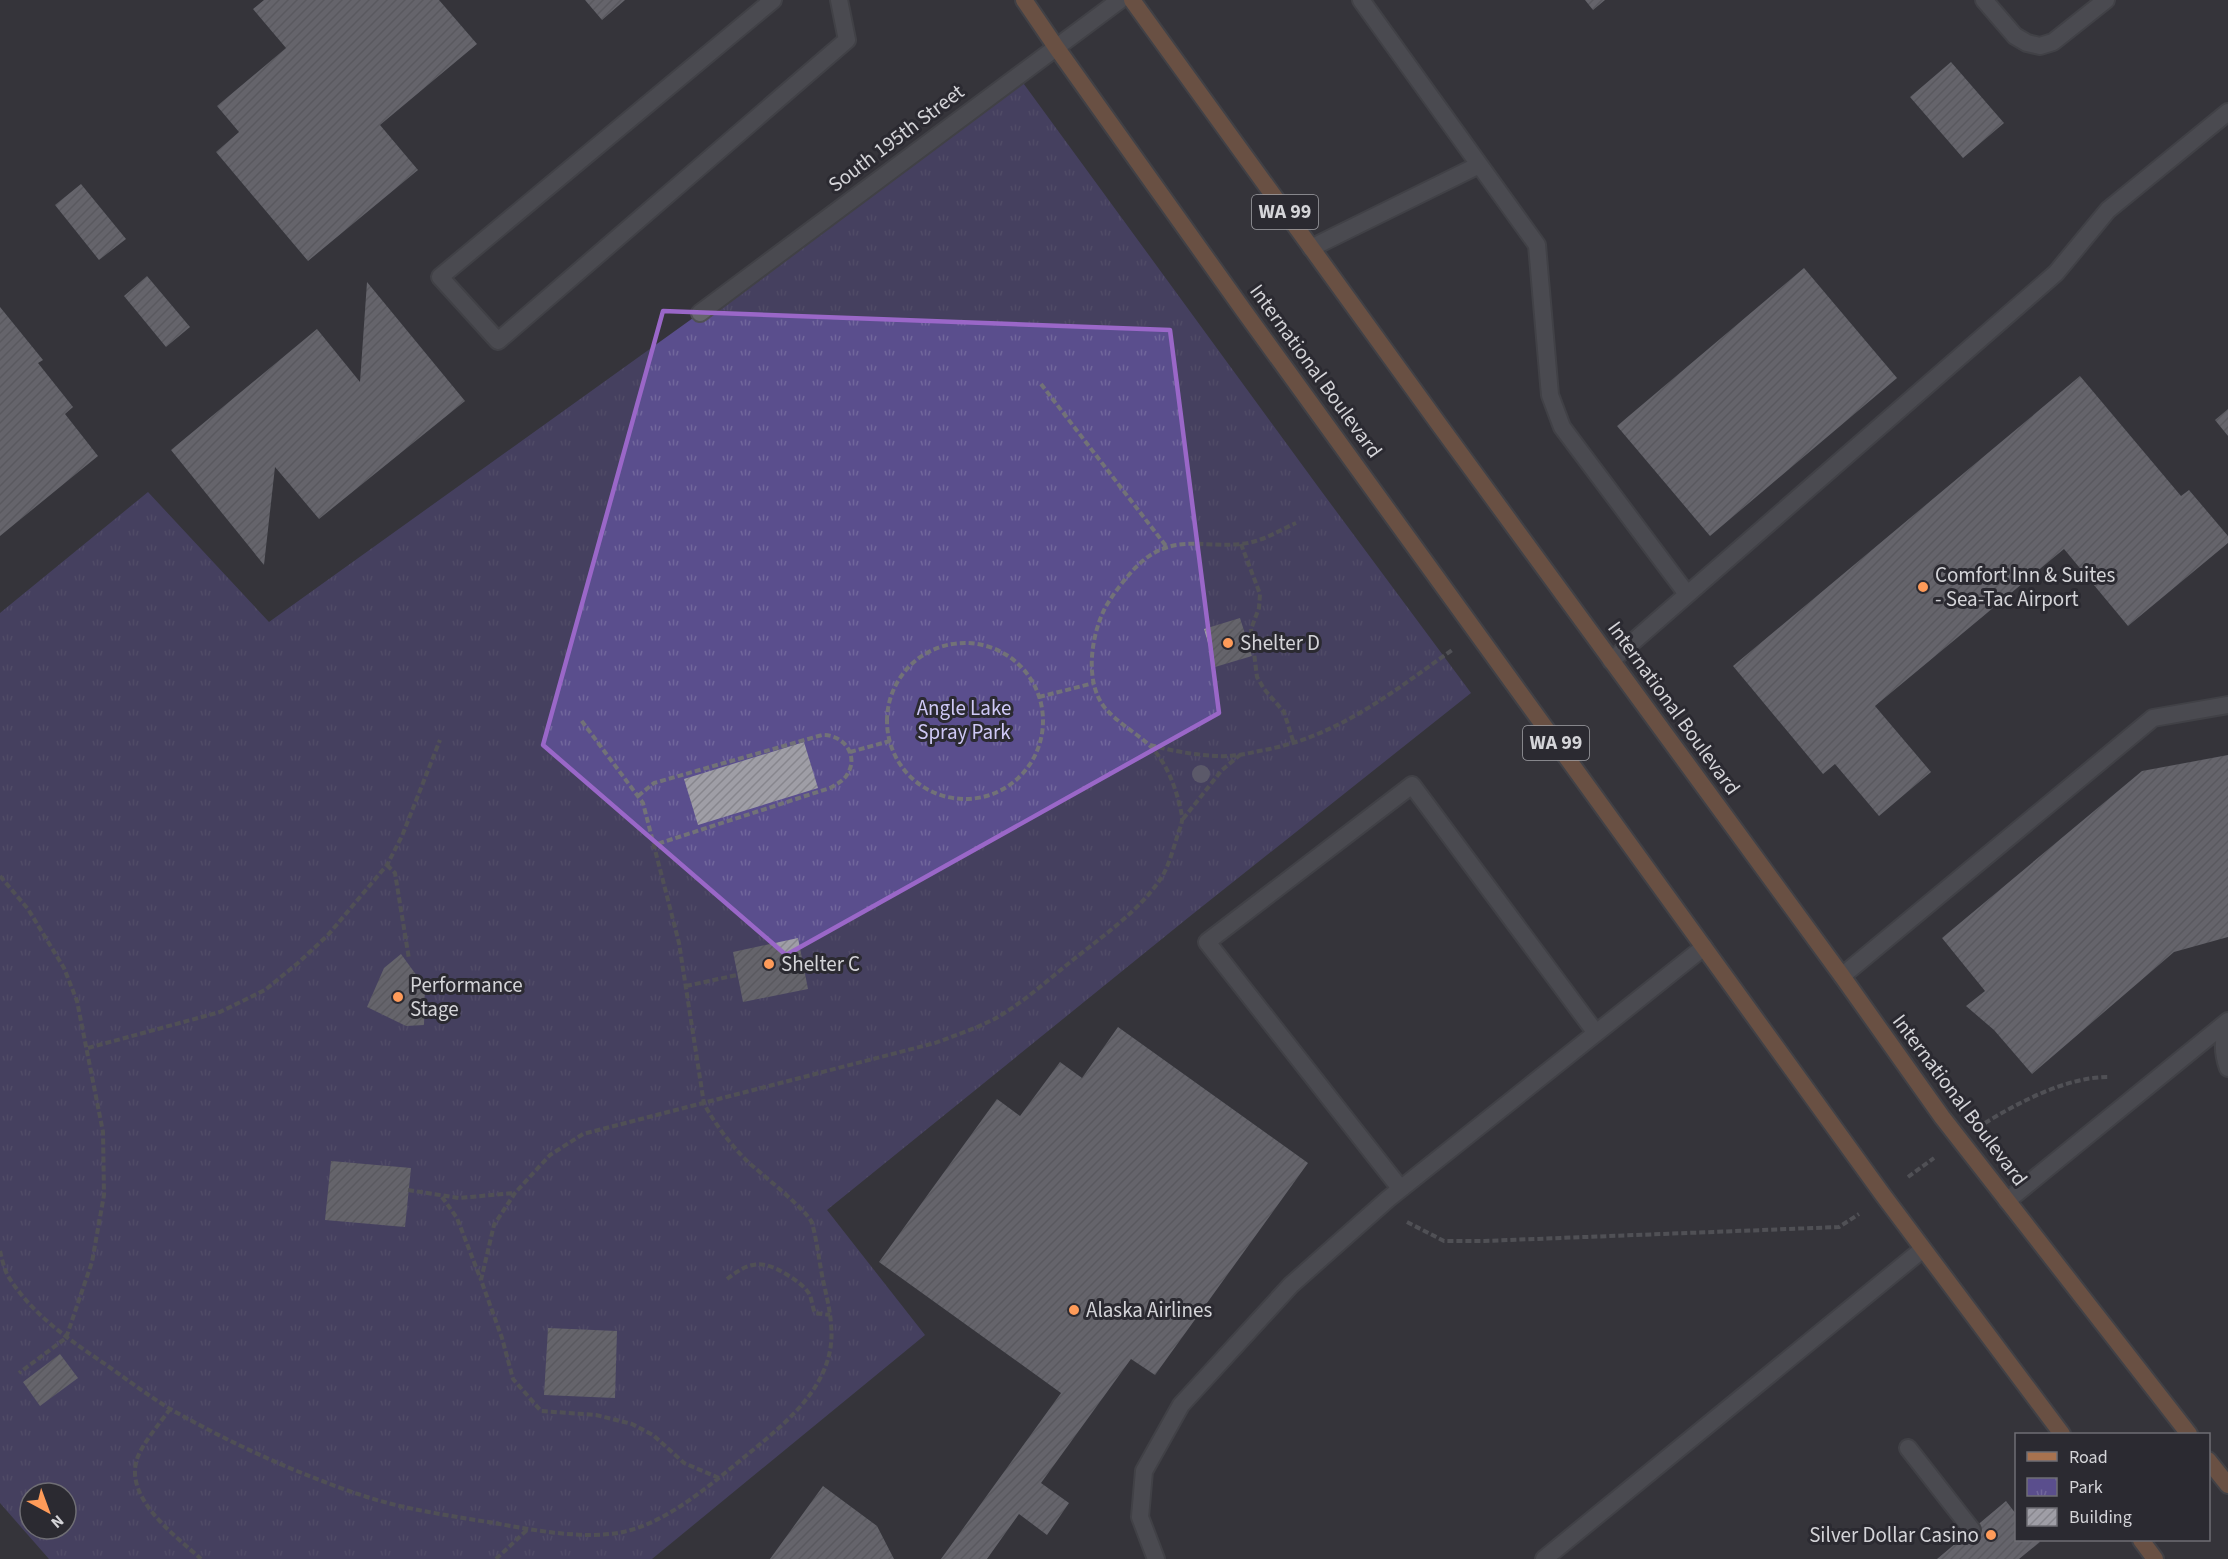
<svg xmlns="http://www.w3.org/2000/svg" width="2228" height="1559" font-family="'Source Sans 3',sans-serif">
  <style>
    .park { fill: url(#park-tufts); fill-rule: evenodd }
    .building { fill: url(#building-hatch) }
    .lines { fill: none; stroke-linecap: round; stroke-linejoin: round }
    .service-casing { stroke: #505055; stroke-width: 20 }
    .minor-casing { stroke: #505055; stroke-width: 20 }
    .primary-casing { stroke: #505055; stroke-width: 20 }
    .path { stroke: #727277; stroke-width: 4; stroke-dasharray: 6 3; stroke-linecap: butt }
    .service { stroke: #65656c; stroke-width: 16 }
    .minor { stroke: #65656c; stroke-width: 16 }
    .primary { stroke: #a8724f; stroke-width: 16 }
    .tree { fill: #8a86a2 }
    .marked { fill: none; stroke: #9a67c8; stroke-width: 4.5; stroke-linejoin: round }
    .poi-dot { fill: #fe9b59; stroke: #2b2a31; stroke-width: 2 }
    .labels { text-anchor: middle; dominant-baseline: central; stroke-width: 6; stroke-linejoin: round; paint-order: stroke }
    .shield { fill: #2b2a31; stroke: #a1a1a6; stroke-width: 1.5 }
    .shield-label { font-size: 20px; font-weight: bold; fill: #d4d4d8 }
    .street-label { font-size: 21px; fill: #d4d4d8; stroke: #2b2a31 }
    .poi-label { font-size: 21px; fill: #d4d4d8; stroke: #2b2a31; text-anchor: start }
    .park-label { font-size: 21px; fill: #cfc9f6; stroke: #2b2a31 }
  </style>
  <defs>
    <pattern id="park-tufts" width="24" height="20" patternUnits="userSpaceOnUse" patternTransform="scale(1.5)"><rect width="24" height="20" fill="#5a4e8d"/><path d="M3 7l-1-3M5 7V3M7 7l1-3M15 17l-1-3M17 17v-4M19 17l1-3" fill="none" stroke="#71679c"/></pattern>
    <pattern id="building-hatch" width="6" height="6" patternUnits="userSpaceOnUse" patternTransform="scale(1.5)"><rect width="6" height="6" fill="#9f9ea6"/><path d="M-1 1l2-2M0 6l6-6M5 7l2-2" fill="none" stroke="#87868d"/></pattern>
  </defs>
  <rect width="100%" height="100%" fill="#35343b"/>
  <path class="park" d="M1018 76 1319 488 1471 693 1189 917 827 1210 925 1335 652 1559H49L0 1503V613L148 492 269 622 700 313ZM30 1493H66V1529H30Z"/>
  <path class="building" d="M264 0H439L477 44 380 125 418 170 308 261 216 152 239 132 217 106 286 48 253 9Z
    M585 0H625L602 20Z
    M1585 0H1605L1593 10Z
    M1951 62 2004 123 1963 158 1910 97Z
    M81 184 126 239 99 260 55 205Z
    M1804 268 1897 378 1710 536 1617 426Z
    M147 276 190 327 166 347 124 296Z
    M367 282 465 401 319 519 275 467 264 565 171 450 317 329 360 382Z
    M0 307 43 360 38 363 73 407 65 414 98 456 0 536Z
    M2080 376 2181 496 2189 490 2228 536V543L2128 626 2064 549 1875 706 1931 772 1879 816 1835 764 1823 774 1733 666Z
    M2228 409V436L2215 420Z
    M1240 618 1252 656 1215 667 1204 629Z
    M804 742 818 788 698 825 684 779Z
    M2228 755V937L2174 952 2032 1074 1994 1030 1966 1006 1985 991 1942 938 2142 771Z
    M798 938 808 989 743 1002 733 952Z
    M401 954 425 987 424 1025 406 1026 367 1007 384 968Z
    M1118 1027 1308 1163 1155 1375 1131 1359 1041 1483 1069 1503 1047 1535 1019 1514 987 1559H941L1061 1393 879 1262 997 1099 1020 1116 1060 1062 1082 1078Z
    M331 1161 411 1168 405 1227 325 1220Z
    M548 1328 617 1331 615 1398 544 1395Z
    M60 1354 78 1378 40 1406 23 1382Z
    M823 1486 877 1526 894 1559H770Z
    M2006 1501 2016 1514V1540H2038L2040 1542 2019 1559H1937Z"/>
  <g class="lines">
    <g class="service-casing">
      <path id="service" d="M773 0 440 277 498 341 847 40 839 0
        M1361 0 1537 245 1550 395 1562 427 1687 594
        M1984 0 2015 36 2027 43 2040 46 2053 42 2106 0
        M1311 248 1479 165
        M1611 661 2056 273 2108 210 2228 112
        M1842 976 2153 718 2228 705
        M2228 1022C2223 1039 2222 1051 2228 1068
        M1400 1188 1207 942 1412 785 1596 1033
        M2007 1201 2228 1021
        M1908 1448 1972 1530
        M1156 1559 1140 1517 1144 1471 1181 1405 1291 1285 1388 1199 1704 947
        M1544 1559 1923 1249"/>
    </g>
    <g class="minor-casing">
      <path id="minor" d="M700 313 1120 0"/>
    </g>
    <g class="primary-casing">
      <path id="primary" d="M1024 0 1056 47 1244 311 1883 1195 2062 1434
        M1132 0 1438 423 1842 976 1942 1117 2189 1434
        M2208 1460 2228 1485
        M2141 1540 2155 1559"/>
    </g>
    <path class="path" d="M1041 384 1166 546
      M1241 544 1260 594 1259 608 1251 629 1257 677 1264 689 1284 712 1294 744
      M887 721a78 78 0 1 1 156 0a78 78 0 1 1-156 0Z
      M1039 697 1094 683
      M1150 745C1172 751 1195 755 1218 756 1231 757 1246 754 1259 751 1336 738 1390 694 1452 650
      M850 752 890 741
      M638 796 654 783 822 735C842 734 859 754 848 773 844 781 837 784 830 788L654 845
      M1183 819 1222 770 1240 755
      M387 865 395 873 409 959
      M0 876 28 909 64 968 77 1001 103 1132 104 1195 92 1262 66 1338 19 1373
      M686 986 737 975
      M88 1048 220 1012 265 990 298 963 328 935 387 865 402 836 440 740
      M1985 1123C2019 1102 2067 1077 2108 1077
      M1908 1177 1934 1158
      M408 1190 459 1198 514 1193
      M442 1197 457 1218 481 1280
      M1407 1222 1444 1241H1484L1839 1227 1859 1214
      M0 1251C2 1259 4 1269 8 1276 32 1315 71 1341 108 1366 129 1381 150 1397 172 1410 234 1445 300 1475 367 1497 408 1510 452 1516 494 1523 533 1530 584 1540 623 1532 670 1522 716 1480 753 1450 792 1418 837 1380 831 1324 830 1309 826 1294 823 1280 819 1261 817 1241 812 1223 808 1211 759 1172 747 1161 729 1143 716 1125 704 1104L679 943 643 803 581 720
      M727 1279C749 1262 761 1259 786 1274 794 1279 802 1284 808 1292 812 1297 812 1307 815 1313L830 1315
      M170 1409C160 1423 142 1444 137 1459 124 1499 176 1536 201 1559
      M719 1478 684 1463 653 1435 632 1424 596 1415 541 1411 513 1379 502 1338 481 1280 494 1225 515 1193 550 1155 583 1134 935 1043C956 1035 978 1028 998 1017 1025 1001 1049 979 1074 959 1103 936 1143 908 1163 875 1169 864 1173 850 1177 837 1179 830 1183 823 1182 816 1177 790 1167 761 1147 743 1133 731 1117 722 1105 708 1084 682 1091 636 1105 608 1113 594 1124 580 1135 568 1171 532 1198 548 1241 544 1262 542 1278 531 1296 523
      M496 1559 527 1530"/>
    <use href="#service" class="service"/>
    <use href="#minor" class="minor"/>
    <use href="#primary" class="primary"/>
  </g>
  <circle class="tree" cx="1201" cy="774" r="9"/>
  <path d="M0 0H2228V1559H0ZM663 311 1170 330 1219 713 786 955 543 745Z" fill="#35343b" fill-opacity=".55" fill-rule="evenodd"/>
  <path class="marked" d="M663 311 1170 330 1219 713 786 955 543 745Z"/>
  <g class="poi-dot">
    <circle cx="1923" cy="587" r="6"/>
    <circle cx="1228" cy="643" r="6"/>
    <circle cx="769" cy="964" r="6"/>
    <circle cx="398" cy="997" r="6"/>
    <circle cx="1074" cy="1310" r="6"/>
    <circle cx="1991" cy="1535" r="6"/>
  </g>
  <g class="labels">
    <g class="shield">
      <rect x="1252" y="195" width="66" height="34" rx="4.5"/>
      <rect x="1523" y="726" width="66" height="34" rx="4.5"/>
    </g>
    <g class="shield-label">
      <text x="1285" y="212">WA 99</text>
      <text x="1556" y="743">WA 99</text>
    </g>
    <g class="street-label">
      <text transform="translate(896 138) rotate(-37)">South 195th Street</text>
      <text transform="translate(1316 371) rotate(54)">International Boulevard</text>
      <text transform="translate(1674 708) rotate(54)">International Boulevard</text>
      <text transform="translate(1960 1100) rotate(53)">International Boulevard</text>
    </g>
    <g class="poi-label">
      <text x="1935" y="575">Comfort Inn &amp; Suites<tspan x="1935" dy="24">- Sea-Tac Airport</tspan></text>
      <text x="1240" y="643">Shelter D</text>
      <text x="781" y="964">Shelter C</text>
      <text x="410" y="985">Performance<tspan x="410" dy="24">Stage</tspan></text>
      <text x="1086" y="1310">Alaska Airlines</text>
      <text x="1979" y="1535" text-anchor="end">Silver Dollar Casino</text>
    </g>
    <g class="park-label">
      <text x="964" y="708">Angle Lake<tspan x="964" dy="24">Spray Park</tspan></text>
    </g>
  </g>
  <rect x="2015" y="1433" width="195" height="108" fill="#2b2a31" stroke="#6f6e74" stroke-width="1.5"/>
  <rect x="2027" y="1452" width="30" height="9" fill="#a8724f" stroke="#6f6e74" stroke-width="1.5"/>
  <text x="2069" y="1463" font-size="18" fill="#d4d4d8">Road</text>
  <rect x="2027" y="1478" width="30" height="18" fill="url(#park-tufts)" stroke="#6f6e74" stroke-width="1.5"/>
  <text x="2069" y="1493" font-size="18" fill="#d4d4d8">Park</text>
  <rect x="2027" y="1508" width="30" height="18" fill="url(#building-hatch)" stroke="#6f6e74" stroke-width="1.5"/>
  <text x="2069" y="1523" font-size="18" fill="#d4d4d8">Building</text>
  <g transform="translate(48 1511) rotate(139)"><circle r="28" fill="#2b2a31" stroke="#6f6e74" stroke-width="1.5"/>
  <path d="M0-4.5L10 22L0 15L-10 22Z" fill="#fe9b59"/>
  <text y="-9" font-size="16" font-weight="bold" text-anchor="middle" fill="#d4d4d8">N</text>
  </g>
</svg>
